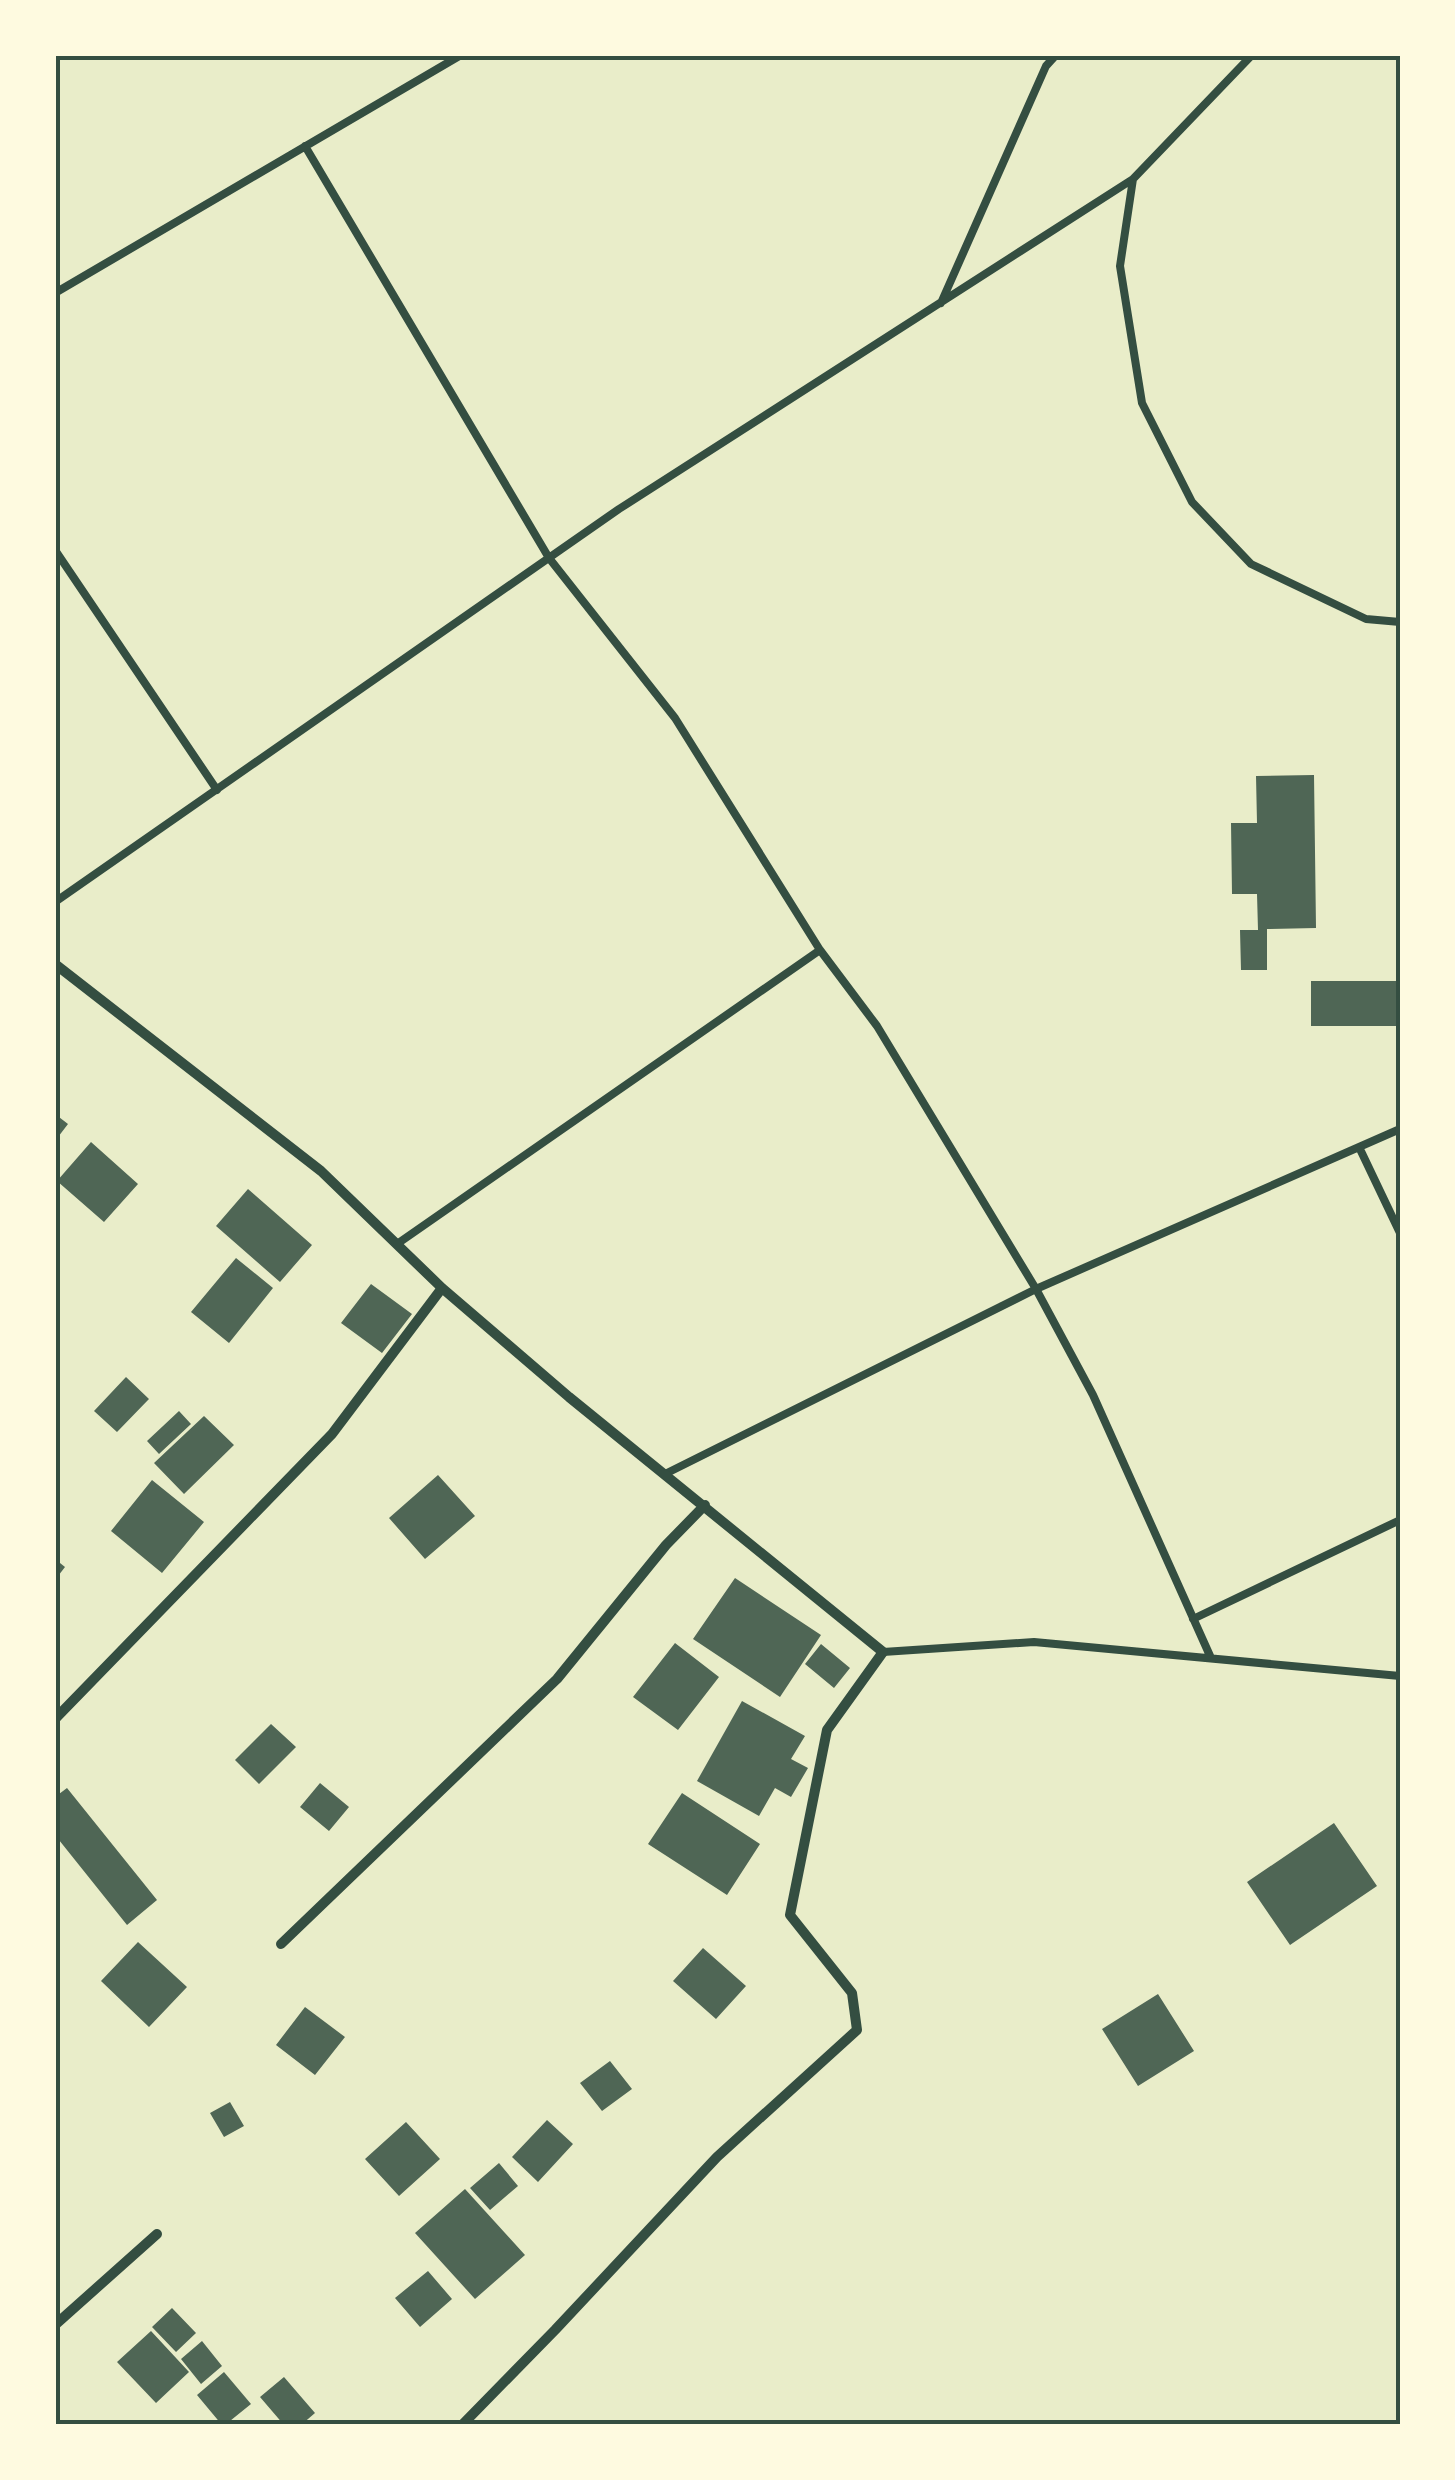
<svg xmlns="http://www.w3.org/2000/svg" width="1455" height="2480" font-family="Bitter,serif">
  <style>
    .building { fill: #4f6655 }
    .lines { fill: none; stroke-linecap: round; stroke-linejoin: round }
    .service { stroke: #344e41; stroke-width: 8 }
    .minor { stroke: #344e41; stroke-width: 10 }
    .neatline { fill: none; stroke: #344e41; stroke-width: 4 }
  </style>
  <rect width="100%" height="100%" fill="#e9edc9"/>
  <path class="building" d="M1314 775 1316 928 1267 929V970H1241L1240 930H1258L1257 894H1232L1231 823H1257L1256 776Z
    M1311 981H1400V1026H1311Z
    M55 1114 68 1124 55 1141Z
    M91 1142 138 1184 104 1222 57 1181Z
    M248 1189 312 1245 280 1282 216 1226Z
    M236 1258 273 1288 229 1343 191 1312Z
    M371 1284 412 1314 382 1353 341 1323Z
    M126 1377 149 1399 117 1432 94 1411Z
    M179 1411 191 1424 159 1454 147 1441Z
    M204 1416 234 1445 184 1494 154 1463Z
    M438 1475 475 1516 425 1559 389 1518Z
    M152 1480 204 1522 162 1573 111 1531Z
    M55 1559 65 1567 55 1580Z
    M735 1578 821 1635 780 1697 693 1639Z
    M675 1643 719 1677 678 1730 633 1697Z
    M821 1644 850 1668 834 1688 805 1664Z
    M742 1701 805 1736 791 1759 808 1768 791 1797 775 1788 759 1816 697 1781Z
    M271 1724 296 1747 259 1784 235 1760Z
    M320 1783 349 1807 329 1831 300 1807Z
    M67 1788 157 1900 127 1925 55 1835V1797Z
    M682 1793 760 1844 727 1895 648 1844Z
    M1334 1823 1377 1886 1290 1945 1247 1882Z
    M138 1942 187 1987 149 2027 101 1981Z
    M703 1948 746 1986 716 2019 673 1981Z
    M1158 1994 1194 2051 1138 2086 1102 2029Z
    M305 2007 345 2037 315 2075 276 2045Z
    M610 2061 632 2089 602 2111 580 2083Z
    M230 2102 244 2126 224 2137 210 2113Z
    M547 2120 573 2144 538 2182 512 2157Z
    M406 2122 440 2159 399 2196 365 2159Z
    M499 2163 518 2186 490 2210 470 2188Z
    M465 2189 525 2255 475 2299 415 2233Z
    M428 2271 452 2299 420 2327 395 2298Z
    M172 2308 196 2333 176 2352 152 2327Z
    M151 2331 189 2372 156 2403 117 2362Z
    M202 2341 222 2366 201 2384 181 2359Z
    M224 2372 251 2404 225 2425H222L197 2395Z
    M284 2377 315 2413 301 2425H284L260 2397Z"/>
  <g class="lines">
    <path class="service" d="M1252 55 1133 179 1120 266 1142 403 1192 502 1251 564 1366 619 1400 622
      M305 146 549 558 675 718 820 950 877 1026 1036 1289 1093 1395 1211 1658
      M55 293 461 55
      M941 303 1046 66 1056 55
      M55 550 217 790
      M55 902 619 509 1133 179
      M1359 1147 1400 1233
      M397 1244 820 950
      M665 1474 1036 1289 1400 1129
      M1193 1619 1400 1520
      M883 1652 1034 1642 1400 1676"/>
    <path class="minor" d="M55 964 321 1171 442 1288 569 1397 883 1652 827 1730 790 1915 852 1993 857 2030 717 2157 555 2330 462 2425
      M55 1719 332 1434 442 1288
      M281 1944 557 1679 666 1545 705 1505
      M55 2325 157 2234"/>
  </g>
  <rect width="1455" height="2480" fill="none" stroke="#fefae0" stroke-width="115"/>
  <rect x="58" y="58" width="1340" height="2364" class="neatline"/>
</svg>
